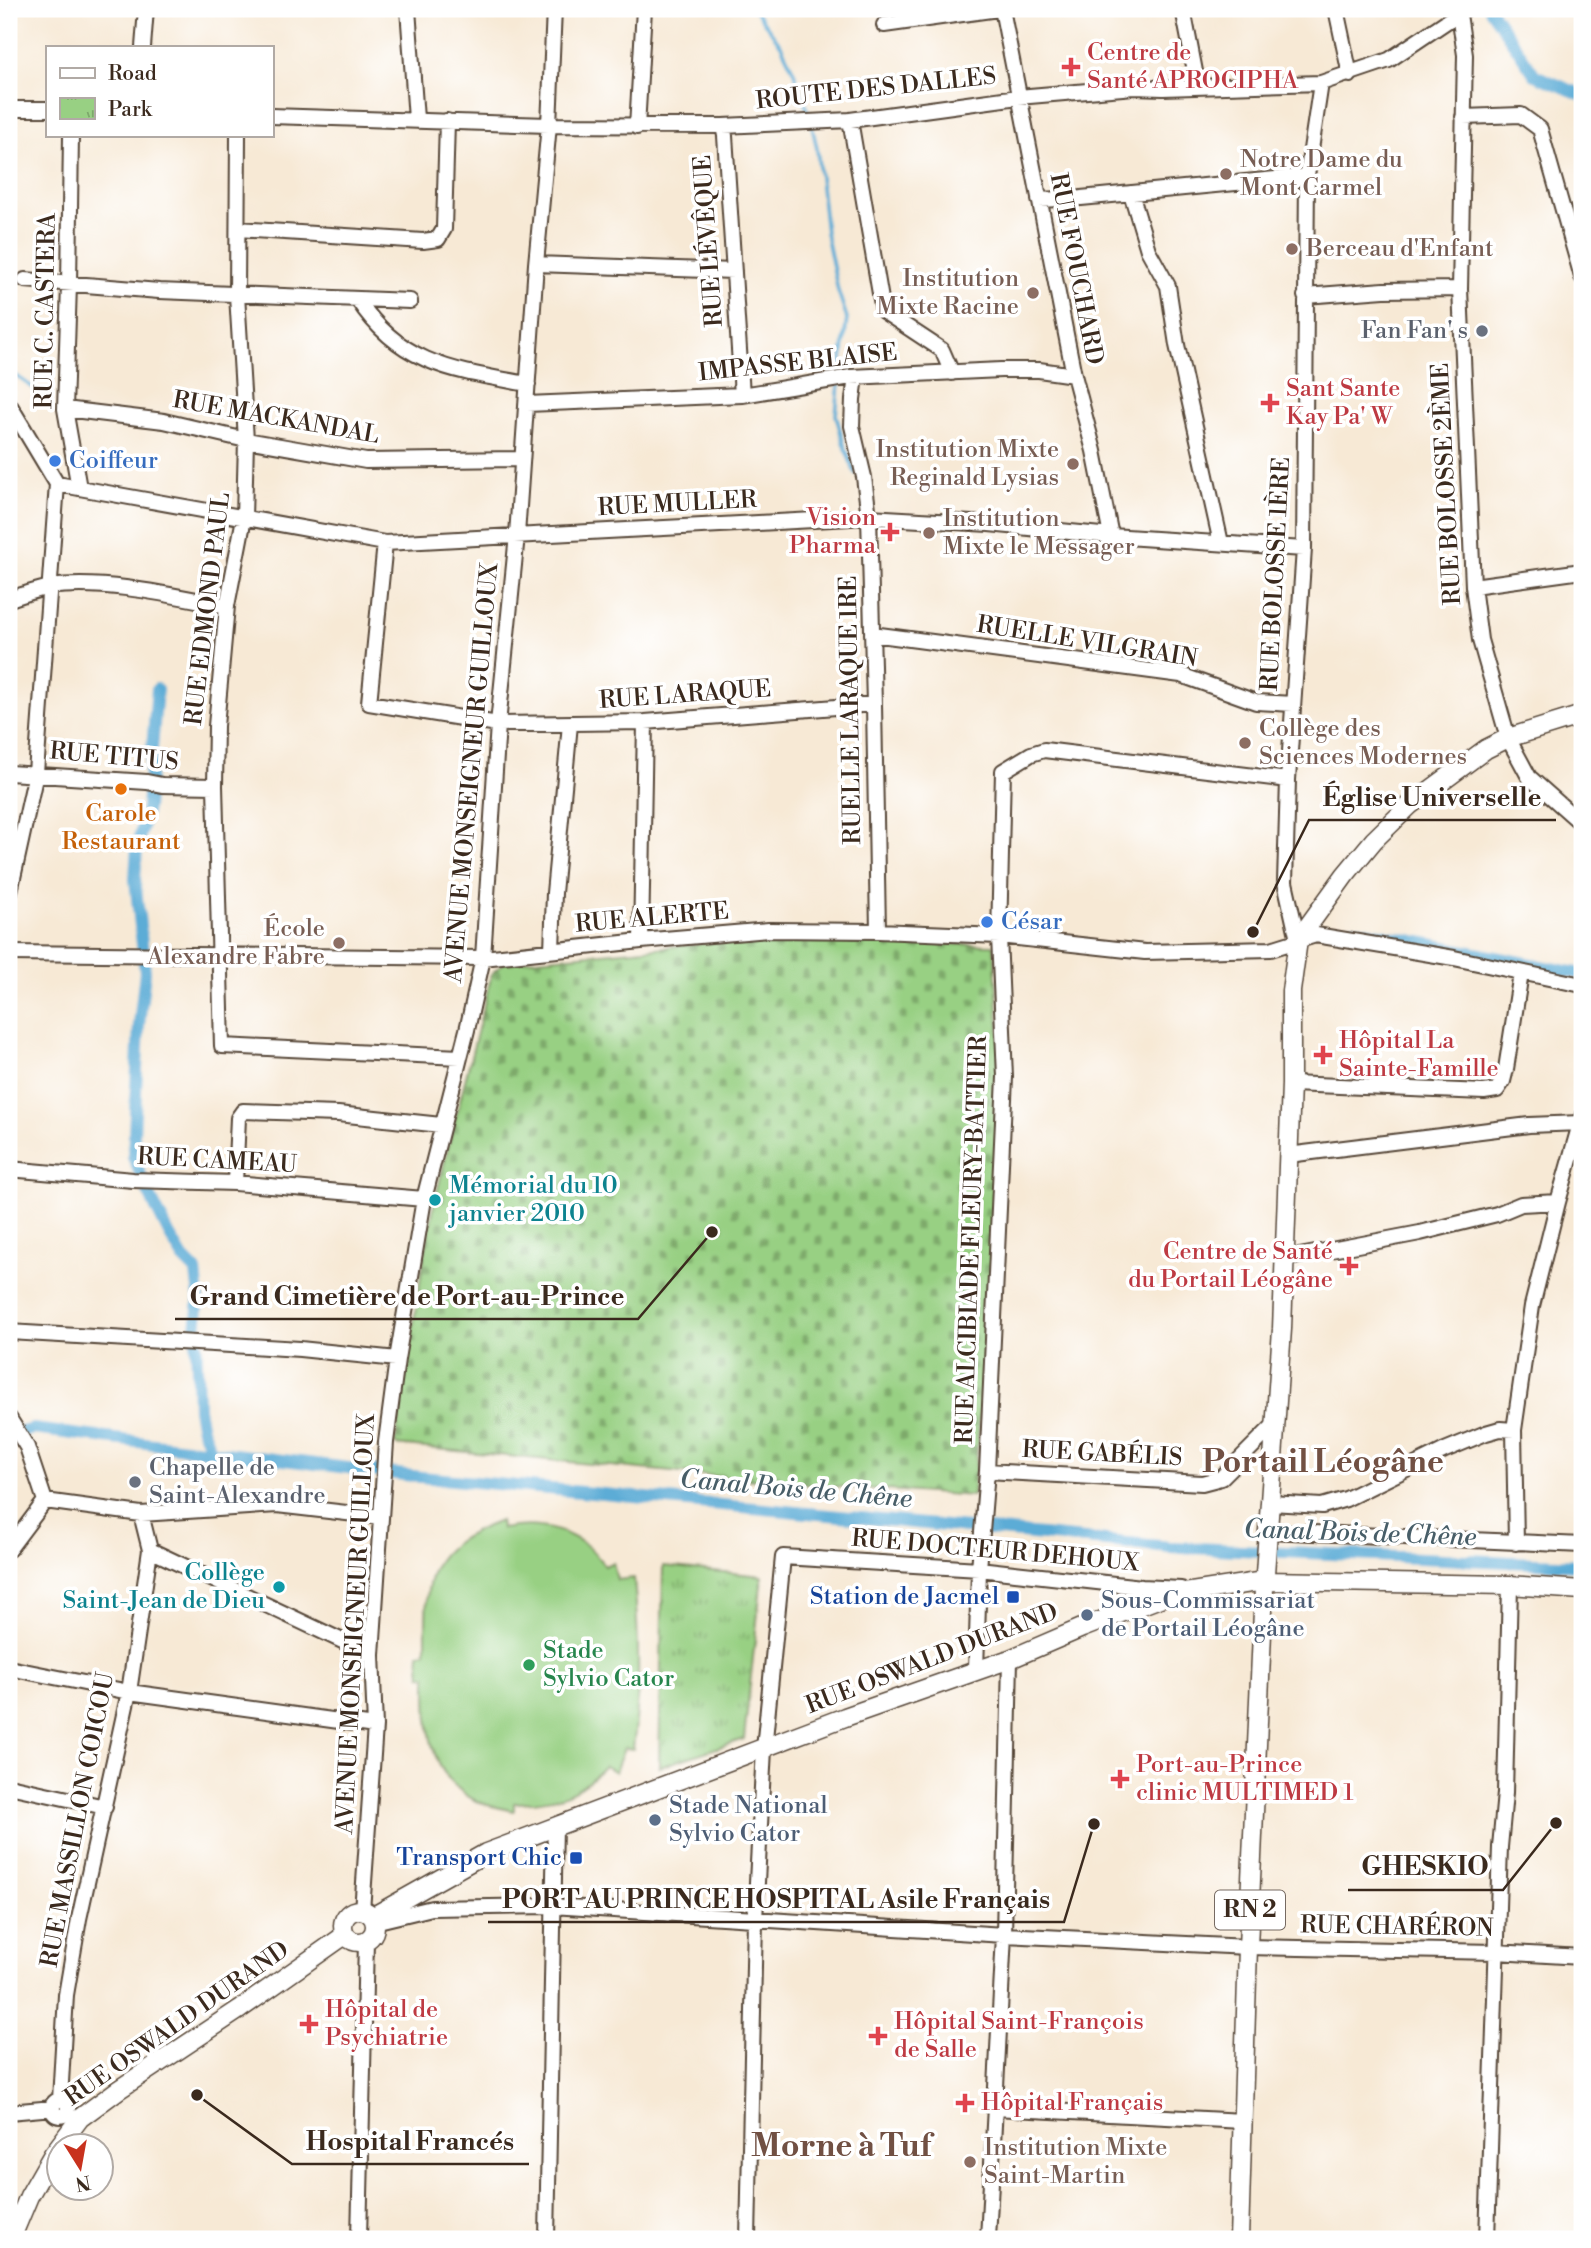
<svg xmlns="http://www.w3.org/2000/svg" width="1591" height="2248" font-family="'Libre Bodoni',serif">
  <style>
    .grass { fill: #98d083; stroke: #6a7d50; stroke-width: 2 }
    .cemetery { fill: url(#cemetery-stones); stroke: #6a7d50; stroke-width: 2 }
    .park { fill: url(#park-tufts); stroke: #6a7d50; stroke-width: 2 }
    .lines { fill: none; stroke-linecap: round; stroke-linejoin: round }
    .stream { stroke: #5bacd6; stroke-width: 3.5 }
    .canal { stroke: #5bacd6; stroke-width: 12 }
    .minor-casing { stroke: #574739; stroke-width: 18 }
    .major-casing { stroke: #574739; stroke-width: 21 }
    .minor { stroke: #fff; stroke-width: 14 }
    .major { stroke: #fff; stroke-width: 18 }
    .health-dot { fill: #e0444e; stroke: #fff; stroke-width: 2.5 }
    .education-dot { fill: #8d6e63; stroke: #fff; stroke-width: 2.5 }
    .worship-dot { fill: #6b7280; stroke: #fff; stroke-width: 2.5 }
    .shop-dot { fill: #3f7fe0; stroke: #fff; stroke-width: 2.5 }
    .food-dot { fill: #e8710a; stroke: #fff; stroke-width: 2.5 }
    .culture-dot { fill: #0f9aa8; stroke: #fff; stroke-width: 2.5 }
    .transit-dot { fill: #1a4fb4; stroke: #fff; stroke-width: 2.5 }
    .service-dot { fill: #5c6f8a; stroke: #fff; stroke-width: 2.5 }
    .leisure-dot { fill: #2e9e5b; stroke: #fff; stroke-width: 2.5 }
    .labels { text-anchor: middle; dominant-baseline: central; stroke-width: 7; stroke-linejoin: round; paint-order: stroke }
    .shield { fill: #fff; stroke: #766a62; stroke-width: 2 }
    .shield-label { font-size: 23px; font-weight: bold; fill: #3b2a1e }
    .health-label { font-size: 24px; fill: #be3a42; stroke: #fff; text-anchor: start }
    .street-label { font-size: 24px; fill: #3b2a1e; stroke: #fff }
    .education-label { font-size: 24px; fill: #785e54; stroke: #fff; text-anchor: start }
    .worship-label { font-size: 24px; fill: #5b616d; stroke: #fff; text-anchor: end }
    .shop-label { font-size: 24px; fill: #366cbe; stroke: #fff; text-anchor: start }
    .food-label { font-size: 24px; fill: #c56008; stroke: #fff }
    .culture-label { font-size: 24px; fill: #0d838f; stroke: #fff; text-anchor: start }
    .transit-label { font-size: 24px; fill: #164399; stroke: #fff; text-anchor: end }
    .service-label { font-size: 24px; fill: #4e5e75; stroke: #fff; text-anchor: start }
    .leisure-label { font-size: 24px; fill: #27864d; stroke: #fff; text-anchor: start }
    .water-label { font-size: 26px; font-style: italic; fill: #485e68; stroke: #fff }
    .district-label { font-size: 32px; font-weight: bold; fill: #715043; stroke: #fff }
    .leader { fill: none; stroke: #3b2a1e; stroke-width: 2.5 }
    .callout-dot { fill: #3b2a1e; stroke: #fff; stroke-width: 2.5 }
    .callout-label { font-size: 26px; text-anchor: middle; font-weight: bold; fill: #3b2a1e; stroke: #fff; stroke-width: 7; stroke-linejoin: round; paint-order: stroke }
  </style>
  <defs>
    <pattern id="cemetery-stones" width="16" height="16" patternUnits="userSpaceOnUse" patternTransform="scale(1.75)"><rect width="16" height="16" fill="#98d083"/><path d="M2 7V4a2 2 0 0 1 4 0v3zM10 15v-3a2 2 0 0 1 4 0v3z" fill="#7da96b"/></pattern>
    <pattern id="park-tufts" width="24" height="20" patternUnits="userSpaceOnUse" patternTransform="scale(1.75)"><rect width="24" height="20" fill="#98d083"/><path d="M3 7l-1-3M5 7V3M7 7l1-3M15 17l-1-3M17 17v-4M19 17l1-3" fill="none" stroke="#7da96b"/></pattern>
  </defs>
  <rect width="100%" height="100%" fill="#fff"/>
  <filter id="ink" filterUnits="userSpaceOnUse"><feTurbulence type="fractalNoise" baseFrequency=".0143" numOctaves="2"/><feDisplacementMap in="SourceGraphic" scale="14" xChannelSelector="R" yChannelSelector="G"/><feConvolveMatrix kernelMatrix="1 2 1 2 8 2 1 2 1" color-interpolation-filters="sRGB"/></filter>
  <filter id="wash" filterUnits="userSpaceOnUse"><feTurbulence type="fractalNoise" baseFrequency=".00686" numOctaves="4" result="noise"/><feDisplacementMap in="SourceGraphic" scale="28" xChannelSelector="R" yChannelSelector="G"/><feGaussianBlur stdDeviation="1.57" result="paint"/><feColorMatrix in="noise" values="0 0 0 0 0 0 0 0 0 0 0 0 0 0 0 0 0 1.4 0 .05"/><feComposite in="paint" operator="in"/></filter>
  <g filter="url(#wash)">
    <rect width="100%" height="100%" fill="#f7e9d5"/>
    <path class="grass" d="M500 1521 501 1529C531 1523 561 1527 586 1545 593 1550 599 1559 605 1566L613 1562 617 1580 634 1578C639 1635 641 1692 633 1749L624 1748 615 1772 605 1766C576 1796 555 1802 514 1803V1811C502 1808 487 1806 476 1801 426 1774 427 1726 427 1676L421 1675 419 1653 426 1652C426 1577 422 1550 500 1521Z"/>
    <path class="cemetery" d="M743 940 994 945 1001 1057 998 1200 973 1496 786 1483 395 1445 423 1263 435 1200 492 973 505 962Z"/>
    <path class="park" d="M663 1566 762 1576 744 1739 659 1767Z"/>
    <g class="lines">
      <path class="stream" d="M754 9 781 45 794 72 810 118
        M812 126 817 149 826 233 838 291 847 318 840 376
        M9 371 35 389 37 400
        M839 384 836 415 844 445 855 473"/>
      <path class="canal" d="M1490 9 1535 75 1582 95
        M157 689 147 808 137 847 135 879 145 972 139 1025 133 1157 147 1190 169 1234 183 1258 196 1271 199 1298 196 1330 198 1409 202 1429 212 1452
        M1353 929 1582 974
        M9 1435 33 1429 421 1477 1170 1547 1582 1565"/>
    </g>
  </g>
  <g filter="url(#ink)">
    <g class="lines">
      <g class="minor-casing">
        <path id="minor" d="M408 9 416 119
          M1002 9 1074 375 1094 451 1111 536
          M1183 9 1198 87
          M1336 9 1350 75
          M1459 14 1465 55 1460 289 1473 586 1480 640 1508 738 1529 777 1582 824
          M884 25 998 9
          M143 47 146 9
          M9 109H47
          M271 116 549 125 723 126 850 120 1018 97 1134 87 1163 88 1321 83 1389 60 1465 9
          M1463 117 1521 115 1540 129 1582 277
          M850 120 883 311 942 350 952 373
          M723 126 725 136 742 395
          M637 127 644 9
          M71 135 69 285 65 409 79 488
          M238 135 237 295 246 440 244 518 227 606 216 726 215 786 222 1046 460 1057
          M1131 193 1148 250 1168 286 1177 345 1221 543
          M1039 200 1081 198 1307 176
          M238 229 423 241 438 239 444 229 447 121
          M536 264 734 271
          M25 280 159 291 410 301
          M1305 296 1384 290 1460 289
          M358 300C401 366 457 371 528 384
          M856 377 853 399 852 426 864 477 869 517 874 704 878 931
          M9 404 57 484 36 773 9 896
          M527 404 742 395 851 377 1001 370H1039L1074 375
          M65 409 164 421 246 440 366 461 522 459
          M57 484 385 543 869 517 989 524 1111 536 1304 549
          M385 543 369 703 498 724 645 722 874 704
          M1473 586 1582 571
          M9 599C22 595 36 590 50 587 103 579 175 596 227 606
          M872 634 1181 675 1256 702 1293 704
          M9 773 147 782 162 785 215 786
          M1298 940 1285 882 1288 780 1304 549 1307 176 1321 83
          M641 941 645 722
          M552 950 554 893 570 724
          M9 953 483 958 641 941 769 930 878 931 999 936 1145 952 1271 949 1316 935 1454 958 1582 985
          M1291 1084 1484 1092 1497 1090 1503 1081 1506 1069 1521 973
          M1288 1155 1529 1125 1580 1123
          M9 1169 133 1180 235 1183 424 1199
          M235 1183 238 1118 243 1111 338 1114 441 1125
          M1284 1259 1420 1233 1497 1214 1521 1204 1558 1202
          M9 1332 300 1349 397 1359
          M9 1418 27 1447 45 1501 141 1514 277 1505 381 1517
          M987 1471 1202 1483 1221 1478 1275 1424
          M1270 1503 1322 1506 1346 1499 1445 1450 1486 1433 1500 1429 1514 1430
          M141 1514 150 1550 372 1655
          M1268 1531 1582 1545
          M1516 1543 1514 1430 1532 1306 1558 1202 1582 1117
          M9 1549 45 1501
          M9 1668 129 1692 375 1726
          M976 1671 979 1569 987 1471 1005 1077 999 936 1003 771 1031 754 1044 750 1288 780
          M9 1786 105 1807
          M362 1911 375 1726 372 1655 386 1442 397 1359 424 1199 467 1030 483 958 498 724 517 535 536 264 549 125 554 9
          M374 1922 432 1908 552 1906 1004 1935 1248 1947 1496 1952 1582 1957
          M60 2100 66 1995 79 1919 129 1692 150 1550
          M52 2108a8 8 0 1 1 16 0a8 8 0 1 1-16 0Z
          M995 2108 1243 2121
          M9 2112 53 2108
          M359 2239 366 1941
          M547 2239 555 1826
          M748 2239 755 1920 764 1749 783 1557 979 1569 1142 1587 1181 1589
          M988 2239 1004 1935 1010 1659
          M1487 2239 1500 1847 1505 1793 1510 1585"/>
      </g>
      <g class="major-casing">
        <path id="major" d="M343 1926a16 16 0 1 1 32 0a16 16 0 1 1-32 0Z
          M372 1917 486 1853 845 1717 1010 1659 1082 1628 1165 1596 1264 1581 1510 1585 1582 1590
          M11 2239 29 2196 53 2154 80 2118 118 2090 240 2009 345 1935
          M1239 2239 1248 1947 1264 1588 1282 1329 1291 1084V991L1298 940 1345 875 1374 840 1410 805 1486 749 1508 738 1582 715"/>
      </g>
      <use href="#minor" class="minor"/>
      <use href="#major" class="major"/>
    </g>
  </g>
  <g class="health-dot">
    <path d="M1067.5 56.5h7v7h7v7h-7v7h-7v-7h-7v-7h7z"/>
    <path d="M1266.5 392.5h7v7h7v7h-7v7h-7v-7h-7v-7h7z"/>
    <path d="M886.5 521.5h7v7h7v7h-7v7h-7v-7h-7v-7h7z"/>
    <path d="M1319.5 1044.5h7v7h7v7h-7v7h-7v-7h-7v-7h7z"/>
    <path d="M1345.5 1255.5h7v7h7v7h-7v7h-7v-7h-7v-7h7z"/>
    <path d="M1116.5 1768.5h7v7h7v7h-7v7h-7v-7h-7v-7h7z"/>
    <path d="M305.5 2013.5h7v7h7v7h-7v7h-7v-7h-7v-7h7z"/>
    <path d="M874.5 2025.5h7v7h7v7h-7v7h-7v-7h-7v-7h7z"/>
    <path d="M961.5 2092.5h7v7h7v7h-7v7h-7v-7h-7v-7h7z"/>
  </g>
  <g class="education-dot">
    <circle cx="1226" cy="174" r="7"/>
    <circle cx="1292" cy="249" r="7"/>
    <circle cx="1033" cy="293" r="7"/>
    <circle cx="1073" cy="464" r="7"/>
    <circle cx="929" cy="533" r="7"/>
    <circle cx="1245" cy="743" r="7"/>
    <circle cx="339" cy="943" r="7"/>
    <circle cx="970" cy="2162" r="7"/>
  </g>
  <g class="worship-dot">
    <circle cx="1482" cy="331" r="7"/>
    <circle cx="135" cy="1482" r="7"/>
  </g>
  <g class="shop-dot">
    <circle cx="55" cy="461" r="7"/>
    <circle cx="987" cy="922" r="7"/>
  </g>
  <circle class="food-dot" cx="121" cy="789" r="7"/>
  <g class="culture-dot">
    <circle cx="435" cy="1200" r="7"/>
    <circle cx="279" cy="1587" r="7"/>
  </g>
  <g class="transit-dot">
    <rect x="1006" y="1590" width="14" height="14" rx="3.5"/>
    <rect x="569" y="1851" width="14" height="14" rx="3.5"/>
  </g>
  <g class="service-dot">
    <circle cx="1087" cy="1615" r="7"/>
    <circle cx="655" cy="1820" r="7"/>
  </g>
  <circle class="leisure-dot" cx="529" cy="1665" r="7"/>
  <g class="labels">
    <rect class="shield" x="1215" y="1890.5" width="70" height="39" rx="5"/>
    <g class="shield-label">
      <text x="1250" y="1910">RN 2</text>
    </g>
    <g class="health-label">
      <text x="1087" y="53">Centre de<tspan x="1087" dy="28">Santé APROCIPHA</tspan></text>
      <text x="1286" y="389">Sant Sante<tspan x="1286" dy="28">Kay Pa' W</tspan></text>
      <text x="876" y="518" text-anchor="end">Vision<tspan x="876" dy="28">Pharma</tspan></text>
      <text x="1339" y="1041">Hôpital La<tspan x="1339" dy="28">Sainte-Famille</tspan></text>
      <text x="1333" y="1252" text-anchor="end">Centre de Santé<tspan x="1333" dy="28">du Portail Léogâne</tspan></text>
      <text x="1136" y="1765">Port-au-Prince<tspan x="1136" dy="28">clinic MULTIMED 1</tspan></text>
      <text x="325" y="2010">Hôpital de<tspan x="325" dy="28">Psychiatrie</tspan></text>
      <text x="894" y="2022">Hôpital Saint-François<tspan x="894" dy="28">de Salle</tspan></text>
      <text x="981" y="2103">Hôpital Français</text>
    </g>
    <g class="street-label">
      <text transform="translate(876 89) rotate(-6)">ROUTE DES DALLES</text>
      <text transform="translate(709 241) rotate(-94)">RUE LÉVÊQUE</text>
      <text transform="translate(1076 269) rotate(79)">RUE FOUCHARD</text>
      <text transform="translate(46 311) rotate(-89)">RUE C. CASTERA</text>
      <text transform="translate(798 363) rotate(-6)">IMPASSE BLAISE</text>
      <text transform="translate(276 418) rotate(10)">RUE MACKANDAL</text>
      <text transform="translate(1447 484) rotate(-93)">RUE BOLOSSE 2ÈME</text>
      <text transform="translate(677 504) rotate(-3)">RUE MULLER</text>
      <text transform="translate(1276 574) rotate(-87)">RUE BOLOSSE 1ÈRE</text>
      <text transform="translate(208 609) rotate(-83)">RUE EDMOND PAUL</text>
      <text transform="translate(1087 642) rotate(9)">RUELLE VILGRAIN</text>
      <text transform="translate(685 695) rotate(-4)">RUE LARAQUE</text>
      <text transform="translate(851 710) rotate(-91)">RUELLE LARAQUE 1RE</text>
      <text transform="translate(114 757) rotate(5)">RUE TITUS</text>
      <text transform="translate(472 773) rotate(-85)">AVENUE MONSEIGNEUR GUILLOUX</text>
      <text transform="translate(652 918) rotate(-5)">RUE ALERTE</text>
      <text transform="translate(217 1161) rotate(3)">RUE CAMEAU</text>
      <text transform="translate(972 1240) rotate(-88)">RUE ALCIBIADE FLEURY-BATTIER</text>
      <text transform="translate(1102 1454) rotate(3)">RUE GABÉLIS</text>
      <text transform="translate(995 1551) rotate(5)">RUE DOCTEUR DEHOUX</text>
      <text transform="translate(356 1624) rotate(-87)">AVENUE MONSEIGNEUR GUILLOUX</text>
      <text transform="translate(932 1659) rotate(-21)">RUE OSWALD DURAND</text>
      <text transform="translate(78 1820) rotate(-79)">RUE MASSILLON COICOU</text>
      <text transform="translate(1397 1927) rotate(1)">RUE CHARÉRON</text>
      <text transform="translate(177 2024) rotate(-35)">RUE OSWALD DURAND</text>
    </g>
    <g class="education-label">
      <text x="1240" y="160">Notre Dame du<tspan x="1240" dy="28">Mont Carmel</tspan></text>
      <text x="1306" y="249">Berceau d'Enfant</text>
      <text x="1019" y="279" text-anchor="end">Institution<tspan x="1019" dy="28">Mixte Racine</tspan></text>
      <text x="1059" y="450" text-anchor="end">Institution Mixte<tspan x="1059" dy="28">Reginald Lysias</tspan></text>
      <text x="943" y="519">Institution<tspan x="943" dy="28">Mixte le Messager</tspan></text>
      <text x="1259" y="729">Collège des<tspan x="1259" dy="28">Sciences Modernes</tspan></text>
      <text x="325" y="929" text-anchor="end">École<tspan x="325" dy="28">Alexandre Fabre</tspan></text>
      <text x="984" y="2148">Institution Mixte<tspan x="984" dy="28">Saint-Martin</tspan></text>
    </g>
    <g class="worship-label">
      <text x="1468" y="331">Fan Fan' s</text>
      <text x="149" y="1468" text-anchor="start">Chapelle de<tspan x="149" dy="28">Saint-Alexandre</tspan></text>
    </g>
    <g class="shop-label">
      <text x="69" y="461">Coiffeur</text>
      <text x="1001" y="922">César</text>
    </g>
    <g class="food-label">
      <text x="121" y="814">Carole<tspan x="121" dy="28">Restaurant</tspan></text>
    </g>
    <g class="culture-label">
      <text x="449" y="1186">Mémorial du 10<tspan x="449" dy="28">janvier 2010</tspan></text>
      <text x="265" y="1573" text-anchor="end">Collège<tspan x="265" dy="28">Saint-Jean de Dieu</tspan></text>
    </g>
    <g class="transit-label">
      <text x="999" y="1597">Station de Jacmel</text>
      <text x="562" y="1858">Transport Chic</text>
    </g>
    <g class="service-label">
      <text x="1101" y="1601">Sous-Commissariat<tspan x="1101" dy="28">de Portail Léogâne</tspan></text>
      <text x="669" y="1806">Stade National<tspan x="669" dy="28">Sylvio Cator</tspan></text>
    </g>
    <g class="leisure-label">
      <text x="543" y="1651">Stade<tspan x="543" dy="28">Sylvio Cator</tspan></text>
    </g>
    <g class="water-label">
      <text transform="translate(796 1489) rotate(5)">Canal Bois de Chêne</text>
      <text transform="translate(1360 1533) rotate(2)">Canal Bois de Chêne</text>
    </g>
    <g class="district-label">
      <text x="1323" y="1462">Portail Léogâne</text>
      <text x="841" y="2146">Morne à Tuf</text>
    </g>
  </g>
  <path class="leader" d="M1253 932L1309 820H1556M712 1232L638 1319H175M1556 1823L1503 1890H1348M1094 1824L1064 1922H488M197 2095L292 2164H529"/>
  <g class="callout-dot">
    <circle cx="1253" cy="932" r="7"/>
    <circle cx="712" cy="1232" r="7"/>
    <circle cx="1556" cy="1823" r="7"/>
    <circle cx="1094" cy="1824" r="7"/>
    <circle cx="197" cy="2095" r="7"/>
  </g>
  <g class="callout-label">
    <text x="1432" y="806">Église Universelle</text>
    <text x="407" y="1305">Grand Cimetière de Port-au-Prince</text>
    <text x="1425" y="1875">GHESKIO</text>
    <text x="776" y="1908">PORT AU PRINCE HOSPITAL Asile Français</text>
    <text x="410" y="2150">Hospital Francés</text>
  </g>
  <rect width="1591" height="2248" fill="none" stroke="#fff" stroke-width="35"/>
  <rect x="46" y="46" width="228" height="91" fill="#ffffff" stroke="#b1aaa5" stroke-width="2"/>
  <rect x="60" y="68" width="35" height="10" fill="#ffffff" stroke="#b1aaa5" stroke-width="2"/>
  <text x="108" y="80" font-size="21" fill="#3b2a1e">Road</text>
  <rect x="60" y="98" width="35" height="21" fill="url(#park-tufts)" stroke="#b1aaa5" stroke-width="2"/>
  <text x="108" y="116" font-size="21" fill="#3b2a1e">Park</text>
  <g transform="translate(80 2167) rotate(169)"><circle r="33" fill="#ffffff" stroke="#b1aaa5" stroke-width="2"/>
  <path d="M0-5L12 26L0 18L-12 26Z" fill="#c8321e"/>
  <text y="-10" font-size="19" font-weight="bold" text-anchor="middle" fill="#3b2a1e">N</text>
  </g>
</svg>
